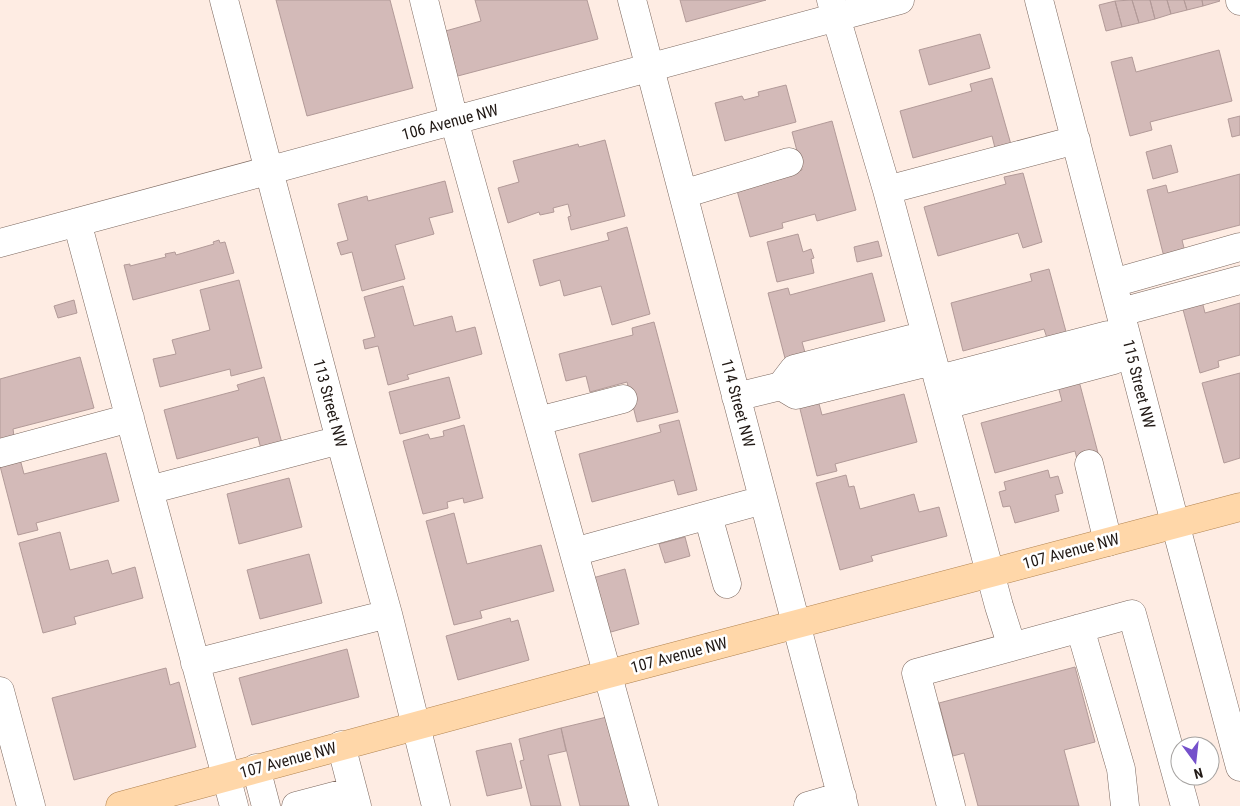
<svg xmlns="http://www.w3.org/2000/svg" width="1240" height="806" font-family="'Roboto Condensed',sans-serif">
  <style>
    .building { fill: #d3bab8; stroke: #b29a98 }
    .lines { fill: none; stroke-linecap: round; stroke-linejoin: round }
    .minor-casing { stroke: #7b675e; stroke-width: 29 }
    .major-casing { stroke: #b18350; stroke-width: 29 }
    .minor { stroke: #fff; stroke-width: 28 }
    .major { stroke: #ffd7a9; stroke-width: 28 }
    .labels { text-anchor: middle; dominant-baseline: central; stroke-width: 5; stroke-linejoin: round; paint-order: stroke }
    .street-label { font-size: 16px; fill: #211915; stroke: #fff }
  </style>
  <rect width="100%" height="100%" fill="#feece3"/>
  <path class="building" d="M276 0H390L413 88 307 116Z
    M475 0H587L598 39 454 77 442 32 481 21Z
    M680 0H766L686 22Z
    M1132 0 1139 23 1122 27 1115 1Z
    M1132 0H1150L1155 19 1139 23Z
    M1150 0H1167L1171 14 1155 19Z
    M1167 0H1184L1187 10 1171 14Z
    M1184 0H1202L1203 6 1187 10Z
    M1202 0H1219L1220 1 1203 6Z
    M1115 1 1122 27 1106 31 1099 5Z
    M980 34 990 68 929 85 919 50Z
    M1219 50 1232 101 1150 122 1152 130 1130 136 1111 62 1132 57 1136 72Z
    M992 78 1012 148 996 152 992 136 913 158 900 111 972 91 970 84Z
    M786 85 796 122 725 141 715 103 742 96 744 100 759 96 758 92Z
    M1240 116V135L1232 137 1228 119Z
    M832 121 856 210 817 221 815 214 782 223 783 228 750 237 736 187 802 170 792 132Z
    M605 140 625 216 571 230 568 217 571 216 568 204 553 208 554 212 540 215 539 212 508 223 498 188 519 182 513 161 578 144 579 147Z
    M1171 145 1178 172 1153 179 1146 152Z
    M1023 173 1042 242 1023 248 1018 233 938 256 924 207 1006 184 1004 177Z
    M1240 174V225L1182 240 1186 256 1165 261 1147 190 1166 185 1168 193Z
    M445 181 453 212 429 218 434 234 395 245 405 279 362 291 352 252 341 255 337 243 348 240 338 204 367 196 368 201Z
    M627 227 650 314 612 325 601 286 564 296 560 280 540 286 533 260 609 240 607 233Z
    M798 234 803 252 811 249 814 258 811 259 814 273 777 282 767 242Z
    M219 240 220 243 225 242 234 273 133 300 124 265 130 264V266L166 257 165 254 175 252 176 255 214 244 213 242Z
    M878 241 882 256 857 262 854 247Z
    M1049 269 1068 339 1049 344 1044 329 963 351 951 303 1032 281 1030 274Z
    M872 273 885 321 802 342 806 356 786 362 768 293 788 288 790 295Z
    M239 280 262 368 231 376 230 369 160 387 153 359 176 354 172 340 210 330 200 290Z
    M403 286 414 326 452 316 456 332 475 327 482 354 407 375 409 379 388 385 378 346 365 349 363 340 375 337 364 297Z
    M1201 297 1205 313 1240 303V355L1218 361 1219 367 1200 373 1181 302Z
    M74 300 77 313 58 318 54 306Z
    M654 322 678 412 637 422 627 382 590 392 586 376 566 381 559 354 633 335 632 328Z
    M80 357 94 408 13 429 14 436 0 439V379Z
    M1240 373V458L1224 463 1202 383Z
    M264 377 283 447 262 453 258 437 177 459 164 410 239 390 237 385Z
    M449 377 460 418 400 434 389 392Z
    M1079 381 1098 453 1077 459 1075 451 995 473 981 423 1062 401 1058 386Z
    M904 394 917 442 835 464 837 471 817 476 799 405 818 400 822 415Z
    M679 420 697 490 678 495 674 480 592 502 579 454 661 432 659 425Z
    M464 425 483 498 464 503 463 498 447 502 448 508 423 514 403 441 428 434 430 439 444 436 443 431Z
    M106 453 119 501 36 523 38 530 18 535 0 466 20 459 24 474Z
    M1048 470 1050 478 1058 476 1063 493 1055 495 1059 511 1015 523 1010 506 1003 507 999 492 1006 490 1004 482Z
    M846 475 849 487 854 486 860 509 914 494 919 512 939 507 947 536 871 556 873 561 840 570 816 483Z
    M289 478 302 527 239 544 227 494Z
    M454 513 467 564 541 545 554 591 480 611 482 618 454 625 426 521Z
    M60 532 70 570 108 560 112 574 135 567 143 598 74 617 76 624 43 633 19 543Z
    M685 537 690 556 665 563 659 544Z
    M309 554 322 603 260 619 247 570Z
    M625 569 639 624 604 634 589 579Z
    M510 618 511 622 518 620 529 660 458 680 446 636Z
    M347 649 359 697 252 725 239 678Z
    M1075 667 1095 742 1064 750 1079 806H978L964 753 953 756 939 703Z
    M166 668 170 685 179 682 196 747 74 780 52 698Z
    M611 716 634 805 628 806H580L561 728Z
    M561 728 566 751 548 755 561 806H531L520 761 524 760 519 739Z
    M511 743 522 788 487 796 476 751Z"/>
  <g class="lines">
    <g class="minor-casing">
      <path id="minor" d="M224 0 340 440 388 614 436 806
        M424 0 454 120 644 806
        M632 0 844 806
        M831 0 887 190 999 606 1012 647
        M1039 0 1175 523 1240 767
        M1240 0V1
        M887 190 1076 140
        M683 194 789 162
        M77 222 234 806
        M0 243 900 0
        M1113 283 1240 247
        M1121 312 1240 280
        M939 379 1108 335 1115 348 1114 360 946 405
        M781 386 796 395 933 361
        M736 397 781 386 794 369 926 335
        M538 421 623 399
        M0 453 130 418
        M1089 464 1108 542
        M149 490 340 440
        M708 516 727 584
        M574 552 763 500
        M1080 628 1121 769 1125 806
        M195 663 388 614
        M0 691 31 806
        M341 745 357 806
        M256 768 266 806
        M296 806 353 791
        M808 806 842 796
        M951 806 916 673 1132 614 1185 806"/>
    </g>
    <g class="major-casing">
      <path id="major" d="M120 806 608 674 1240 507"/>
    </g>
    <use href="#minor" class="minor"/>
    <use href="#major" class="major"/>
  </g>
  <g class="labels">
    <g class="street-label">
      <text transform="translate(450 122) rotate(-15)">106 Avenue NW</text>
      <text transform="translate(1139 384) rotate(76)">115 Street NW</text>
      <text transform="translate(330 403) rotate(75)">113 Street NW</text>
      <text transform="translate(738 403) rotate(75)">114 Street NW</text>
      <text transform="translate(1071 551) rotate(-15)">107 Avenue NW</text>
      <text transform="translate(679 655) rotate(-15)">107 Avenue NW</text>
      <text transform="translate(288 760) rotate(-15)">107 Avenue NW</text>
    </g>
  </g>
  <g transform="translate(1195 761) rotate(165)"><circle r="24" fill="#ffffff" stroke="#a6a3a1"/>
  <path d="M0-4L9 19L0 12L-9 19Z" fill="#7551cb"/>
  <text y="-8" font-size="14" font-weight="bold" text-anchor="middle" fill="#211915">N</text>
  </g>
</svg>
